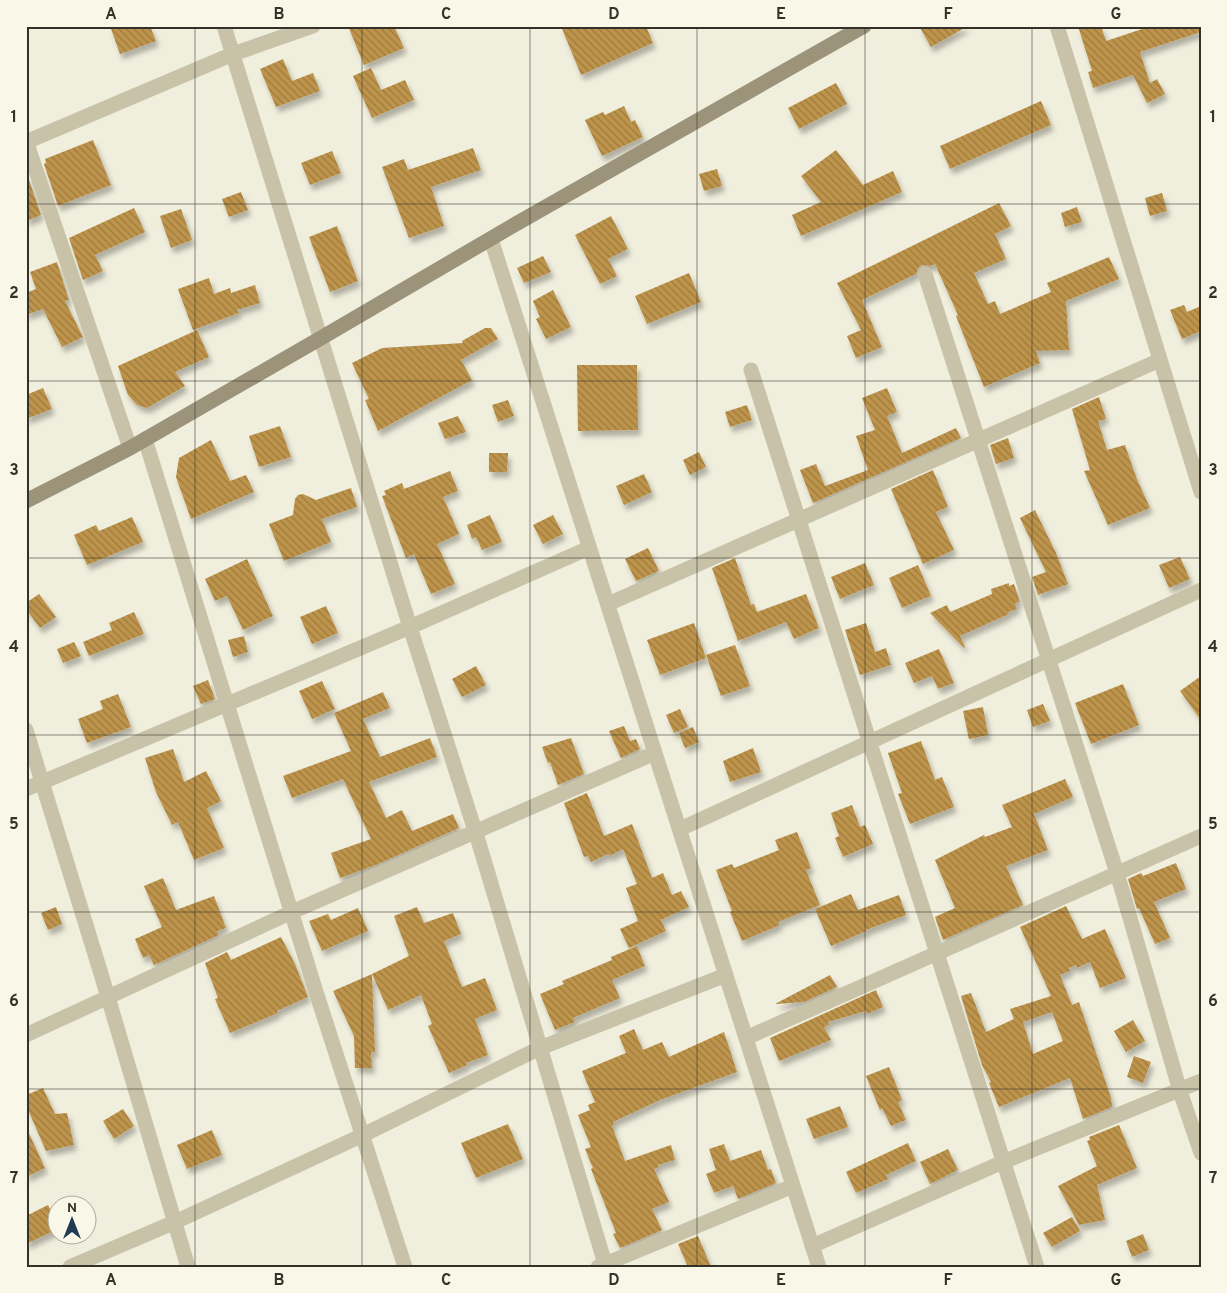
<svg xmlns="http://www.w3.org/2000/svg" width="1227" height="1293" font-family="Overpass,sans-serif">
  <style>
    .building { fill: url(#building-back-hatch); fill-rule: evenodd; filter: url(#shadow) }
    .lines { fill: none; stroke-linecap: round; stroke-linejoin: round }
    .street { stroke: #c7c2a8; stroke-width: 15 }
    .secondary { stroke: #9b937a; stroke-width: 15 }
    .grid { fill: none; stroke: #353128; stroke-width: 1; stroke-opacity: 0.55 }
    .neatline { fill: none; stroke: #353128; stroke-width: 2 }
    .grid-label { font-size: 16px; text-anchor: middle; font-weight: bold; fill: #353128 }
  </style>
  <defs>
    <pattern id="building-back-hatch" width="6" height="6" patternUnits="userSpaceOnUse" patternTransform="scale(1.25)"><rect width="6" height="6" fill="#be944c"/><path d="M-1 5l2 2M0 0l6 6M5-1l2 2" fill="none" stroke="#9b793f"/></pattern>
    <filter id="shadow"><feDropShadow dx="3" dy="5.5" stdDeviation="2.5" flood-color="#0004"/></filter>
  </defs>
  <rect width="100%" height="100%" fill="#f0eedc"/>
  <path class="building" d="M110 26H150L156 41 120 54Z
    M348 26H394L404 48 364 65Z
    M561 26H646L653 43 581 75Z
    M919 26H968L931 47Z
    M1078 26H1101L1106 41 1151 26H1201V32L1140 52 1150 83 1157 79 1165 94 1147 103 1133 75 1093 88 1088 72 1092 71Z
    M283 59 292 81 313 73 320 91 276 107 260 69Z
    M371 68 381 90 405 80 414 100 372 118 353 76Z
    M836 83 847 104 799 129 788 108Z
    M1041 101 1051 125 950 169 940 146Z
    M624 106 631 122 635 120 643 137 602 156 585 120 603 112 605 115Z
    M93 140 111 185 58 206 44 164 46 163 45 159Z
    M473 148 481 170 431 187 444 226 409 238 382 167 404 159 408 170Z
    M836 150 863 185 893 171 902 192 801 236 792 215 821 202 801 176Z
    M332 151 341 173 310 185 301 163Z
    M717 169 722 186 704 191 699 174Z
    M26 171 41 215 26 221Z
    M241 192 248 210 229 217 222 199Z
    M1162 193 1167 211 1150 216 1145 198Z
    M999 203 1011 226 995 234 1006 259 974 273 988 304 995 301 1000 314 1051 292 1047 283 1109 257 1119 279 1066 301 1069 350 1036 351 1040 363 984 387 956 316 958 315 935 264 930 266 922 265 918 268 916 274 862 300 882 347 856 358 847 336 861 330 837 283Z
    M1077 207 1082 222 1065 227 1061 213Z
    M134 208 145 232 95 255 103 271 83 280 69 238Z
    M181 209 192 240 171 248 160 216Z
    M611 216 628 249 608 259 617 276 600 284 575 235Z
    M337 226 358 281 330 292 309 237Z
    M543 256 551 272 524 283 517 268Z
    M57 262 69 300 65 301 83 337 62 347 43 309 26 315V293L36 289 30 272Z
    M689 273 701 302 647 324 635 296Z
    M209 278 214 294 230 288 231 293 255 285 260 303 237 310 239 313 193 330 178 289Z
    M553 290 571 327 546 339 536 319 540 317 533 301Z
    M1184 305 1187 312 1201 306V331L1182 339 1170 310Z
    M485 328H491L498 339 461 360 472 380 378 431 365 400 369 399 352 363 382 348 463 343 462 341Z
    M197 330 209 357 175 372 185 386 147 408 137 405 128 395 118 366Z
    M577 365H637L638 430 578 431Z
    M43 388 52 409 26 419V395Z
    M887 388 897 412 887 416 902 453 956 428 961 438 813 503 800 470 816 464 825 486 868 470 856 436 875 430 862 398Z
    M1099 397 1106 419 1098 421 1107 450 1125 445 1136 477 1150 508 1108 525 1084 471 1090 470 1072 409Z
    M508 400 514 416 498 422 492 405Z
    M747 405 752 420 730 427 725 412Z
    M458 416 466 432 445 439 438 423Z
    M280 426 291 457 259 467 249 436Z
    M1008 438 1014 458 996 464 990 445Z
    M211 440 230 481 246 475 254 492 191 519 176 477 179 458Z
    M699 452 706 467 690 475 683 460Z
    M489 453H508L507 472H489Z
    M933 470 948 507 936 512 954 550 923 564 891 489Z
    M450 471 458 491 443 497 459 534 437 544 455 584 431 594 414 554 406 558 382 496 386 495 384 491 402 483 404 489Z
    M644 474 652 492 624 505 616 486Z
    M351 488 357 507 322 519 331 542 284 561 269 524 293 515 295 499 298 495 303 494 316 500Z
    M1035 510 1056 553 1068 584 1038 595 1032 577 1046 572 1020 518Z
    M490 515 502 542 482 550 476 537 472 539 467 525Z
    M553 515 563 534 543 544 533 525Z
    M132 517 143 542 87 565 74 535 96 525 99 531Z
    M648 548 659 571 636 581 625 559Z
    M1180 557 1190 579 1169 588 1159 565Z
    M735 558 751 605 754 604 757 612 806 594 819 628 794 639 786 622 738 641 712 568Z
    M247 559 273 616 243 630 227 596 215 601 205 579Z
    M865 563 874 585 840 599 831 577Z
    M918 565 931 596 918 601 917 600 918 601 902 608 889 578Z
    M1009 583V586L1014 584 1020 602 1015 603 1017 609 1008 612 1009 614 960 636 965 647 964 648 930 613 947 605 950 612 992 594 991 589Z
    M39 594 56 617 40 628 26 609V603Z
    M326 606 338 633 312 644 300 617Z
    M134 612 144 634 89 656 83 642 112 630 109 623Z
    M694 623 706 658 660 675 647 640Z
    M866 623 875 652 886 648 891 665 860 675 845 630Z
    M244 636 248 652 233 657 228 640Z
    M74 642 81 656 63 663 57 649Z
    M735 645 750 686 721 696 706 655Z
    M939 649 954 683 938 689 932 676 914 683 905 663Z
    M476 666 486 685 462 697 452 679Z
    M1201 676V720L1180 691Z
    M208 680 215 699 201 704 193 686Z
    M322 681 335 709 312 719 299 691Z
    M1123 684 1139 725 1091 744 1075 703Z
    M383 692 390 708 363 719 380 757 430 738 437 757 369 782 386 818 402 810 412 831 453 814 459 828 376 865 340 878 331 853 371 839 343 779 292 798 283 776 351 751 334 713Z
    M118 694 131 727 87 743 78 719 103 709 100 701Z
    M1043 704 1050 721 1033 727 1027 710Z
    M983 707 988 735 969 739 963 711Z
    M680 709 688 727 674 733 666 715Z
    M624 726 630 741 636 739 640 749 621 758 609 731Z
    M693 727 699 742 685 748 679 733Z
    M571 738 584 774 558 785 550 762 548 763 542 747Z
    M921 741 935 780 942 777 954 807 910 824 898 794 902 793 888 753Z
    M753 748 761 772 730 782 723 761Z
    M173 749 184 782 206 771 221 801 207 808 224 848 194 860 178 822 172 825 156 792 145 758Z
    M1065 779 1073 797 1034 814 1048 850 1006 866 1023 905 943 940 935 917 955 908 935 860 984 835 985 837 1012 827 1002 805Z
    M587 793 604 836 632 824 652 878 663 873 672 895 681 891 689 907 661 920 666 931 629 948 620 929 638 921 626 888 637 884 623 849 610 856 608 854 591 862 588 856 584 857 564 803Z
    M852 805 860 827 865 825 873 844 843 857 835 838 839 836 831 813Z
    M797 832 811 868 806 870 820 905 778 922 780 925 742 941 730 912 732 911 716 870 732 864 734 868 779 850 775 840Z
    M1176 863 1186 889 1154 902 1170 938 1155 944 1139 908 1137 909 1128 879 1141 873 1143 876Z
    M163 878 176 910 214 896 226 928 217 931 219 935 154 965 149 955 143 958 135 939 162 927 144 886Z
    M851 894 858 910 899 895 906 915 866 930 867 931 831 946 815 909Z
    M1066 906 1082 939 1105 929 1126 978 1100 988 1090 962 1077 968 1076 965 1069 968 1070 971 1060 975 1072 1005 1079 1002 1111 1098 1112 1107 1083 1119 1070 1078 999 1107 989 1083 991 1082 982 1065 961 996 971 993 986 1032 1014 1019 1010 1009 1051 996 1020 927ZM1052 1012 1063 1041 1033 1054 1023 1022Z
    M56 907 62 924 48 930 41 913Z
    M417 907 424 923 453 913 461 934 444 941 462 987 485 978 497 1010 475 1019 488 1055 466 1063 467 1065 449 1073 428 1026 432 1024 421 995 388 1010 372 974 409 956 394 916Z
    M358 908 368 931 322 951 309 921 328 914 331 920Z
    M281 937 295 964 308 997 277 1011 278 1013 230 1033 215 999 218 998 205 963 227 952 231 960Z
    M637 946 645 966 612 980 620 998 573 1018 575 1022 555 1030 540 994 564 984 562 981 612 960 611 957Z
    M372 974 375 1052H371L372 1068H355L354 1036 333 991Z
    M830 975 837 987 804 1002 775 1004Z
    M876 990 883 1007 867 1014 866 1011 828 1022 829 1025 824 1027 831 1040 779 1061 770 1038Z
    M1133 1020 1145 1041 1126 1052 1114 1031Z
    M634 1029 643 1050 662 1042 669 1057 724 1032 737 1072 660 1100 613 1122 614 1125 612 1126 625 1161 671 1145 675 1160 658 1165 659 1167 654 1169 669 1202 652 1209 662 1230 620 1248 613 1234 616 1233 591 1169 593 1168 585 1149 591 1147 578 1115 590 1110 588 1105 595 1102 582 1071 626 1053 619 1036Z
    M1134 1056 1151 1062 1143 1083 1127 1077Z
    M889 1067 902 1100 898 1102 906 1120 891 1126 882 1108 880 1110 866 1076Z
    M43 1088 55 1114 67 1113 74 1145 46 1151 26 1105V1095Z
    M840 1106 848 1127 814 1139 806 1119Z
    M123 1109 134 1126 114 1139 103 1121Z
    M508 1124 523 1159 476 1178 461 1143Z
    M1119 1125 1137 1168 1097 1185 1105 1220 1079 1225 1058 1186 1097 1166 1087 1141 1090 1140 1089 1137Z
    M26 1127 45 1168 26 1177Z
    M212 1130 222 1155 187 1169 177 1145Z
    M908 1143 916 1161 886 1175 888 1179 856 1193 846 1172Z
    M724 1144 730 1161 761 1150 768 1170 771 1169 776 1183 738 1199 733 1186 714 1193 706 1174 716 1170 709 1149Z
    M948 1149 958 1170 930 1184 920 1162Z
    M48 1205 58 1224V1229L26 1244V1216Z
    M1072 1217 1080 1231 1052 1247 1043 1233Z
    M1143 1234 1149 1250 1132 1257 1126 1241Z
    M698 1236 711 1267H688L678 1244Z"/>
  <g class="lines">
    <path class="street" d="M224 26 410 627 478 840 606 1267
      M1057 26 1201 492
      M26 141 130 448
      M26 142 233 54 313 26
      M491 239 819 1267
      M925 274 1117 873 1180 1091 1201 1153
      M751 370 1037 1267
      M145 439 317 995 405 1267
      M608 604 1160 360
      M26 730 102 977 188 1267
      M26 789 410 627 589 548
      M680 829 1201 590
      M26 1035 292 912 655 753
      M746 1038 1201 836
      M812 1246 1003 1162 1201 1081
      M70 1267 175 1222 363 1135 540 1048 726 975
      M598 1267 793 1186"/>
    <path class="secondary" d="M26 501 130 448 321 338 514 225 864 26"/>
  </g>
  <path class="grid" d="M195 26V1267M362 26V1267M530 26V1267M697 26V1267M865 26V1267M1032 26V1267M26 204H1201M26 381H1201M26 558H1201M26 735H1201M26 912H1201M26 1089H1201"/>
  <rect width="1227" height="1293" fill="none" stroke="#f8f7e8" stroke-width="55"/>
  <g transform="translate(72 1220)"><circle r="24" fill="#f8f7e8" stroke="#aaa89b"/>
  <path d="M0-4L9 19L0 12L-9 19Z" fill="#203c53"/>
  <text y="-8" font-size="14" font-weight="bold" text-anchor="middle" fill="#353128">N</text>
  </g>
  <rect x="28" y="28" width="1172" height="1238" class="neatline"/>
  <g class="grid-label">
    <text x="111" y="19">A</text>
    <text x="279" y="19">B</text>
    <text x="446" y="19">C</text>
    <text x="614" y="19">D</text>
    <text x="781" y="19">E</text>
    <text x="948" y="19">F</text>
    <text x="1116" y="19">G</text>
    <text x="14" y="122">1</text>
    <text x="1213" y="122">1</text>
    <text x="14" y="298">2</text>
    <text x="1213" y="298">2</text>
    <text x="14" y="475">3</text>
    <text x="1213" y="475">3</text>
    <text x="14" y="652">4</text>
    <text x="1213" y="652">4</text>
    <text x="14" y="829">5</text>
    <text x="1213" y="829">5</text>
    <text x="14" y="1006">6</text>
    <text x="1213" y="1006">6</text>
    <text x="14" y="1183">7</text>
    <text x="1213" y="1183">7</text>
    <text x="111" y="1285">A</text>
    <text x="279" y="1285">B</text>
    <text x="446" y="1285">C</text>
    <text x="614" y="1285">D</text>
    <text x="781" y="1285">E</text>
    <text x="948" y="1285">F</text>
    <text x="1116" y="1285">G</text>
  </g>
</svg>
